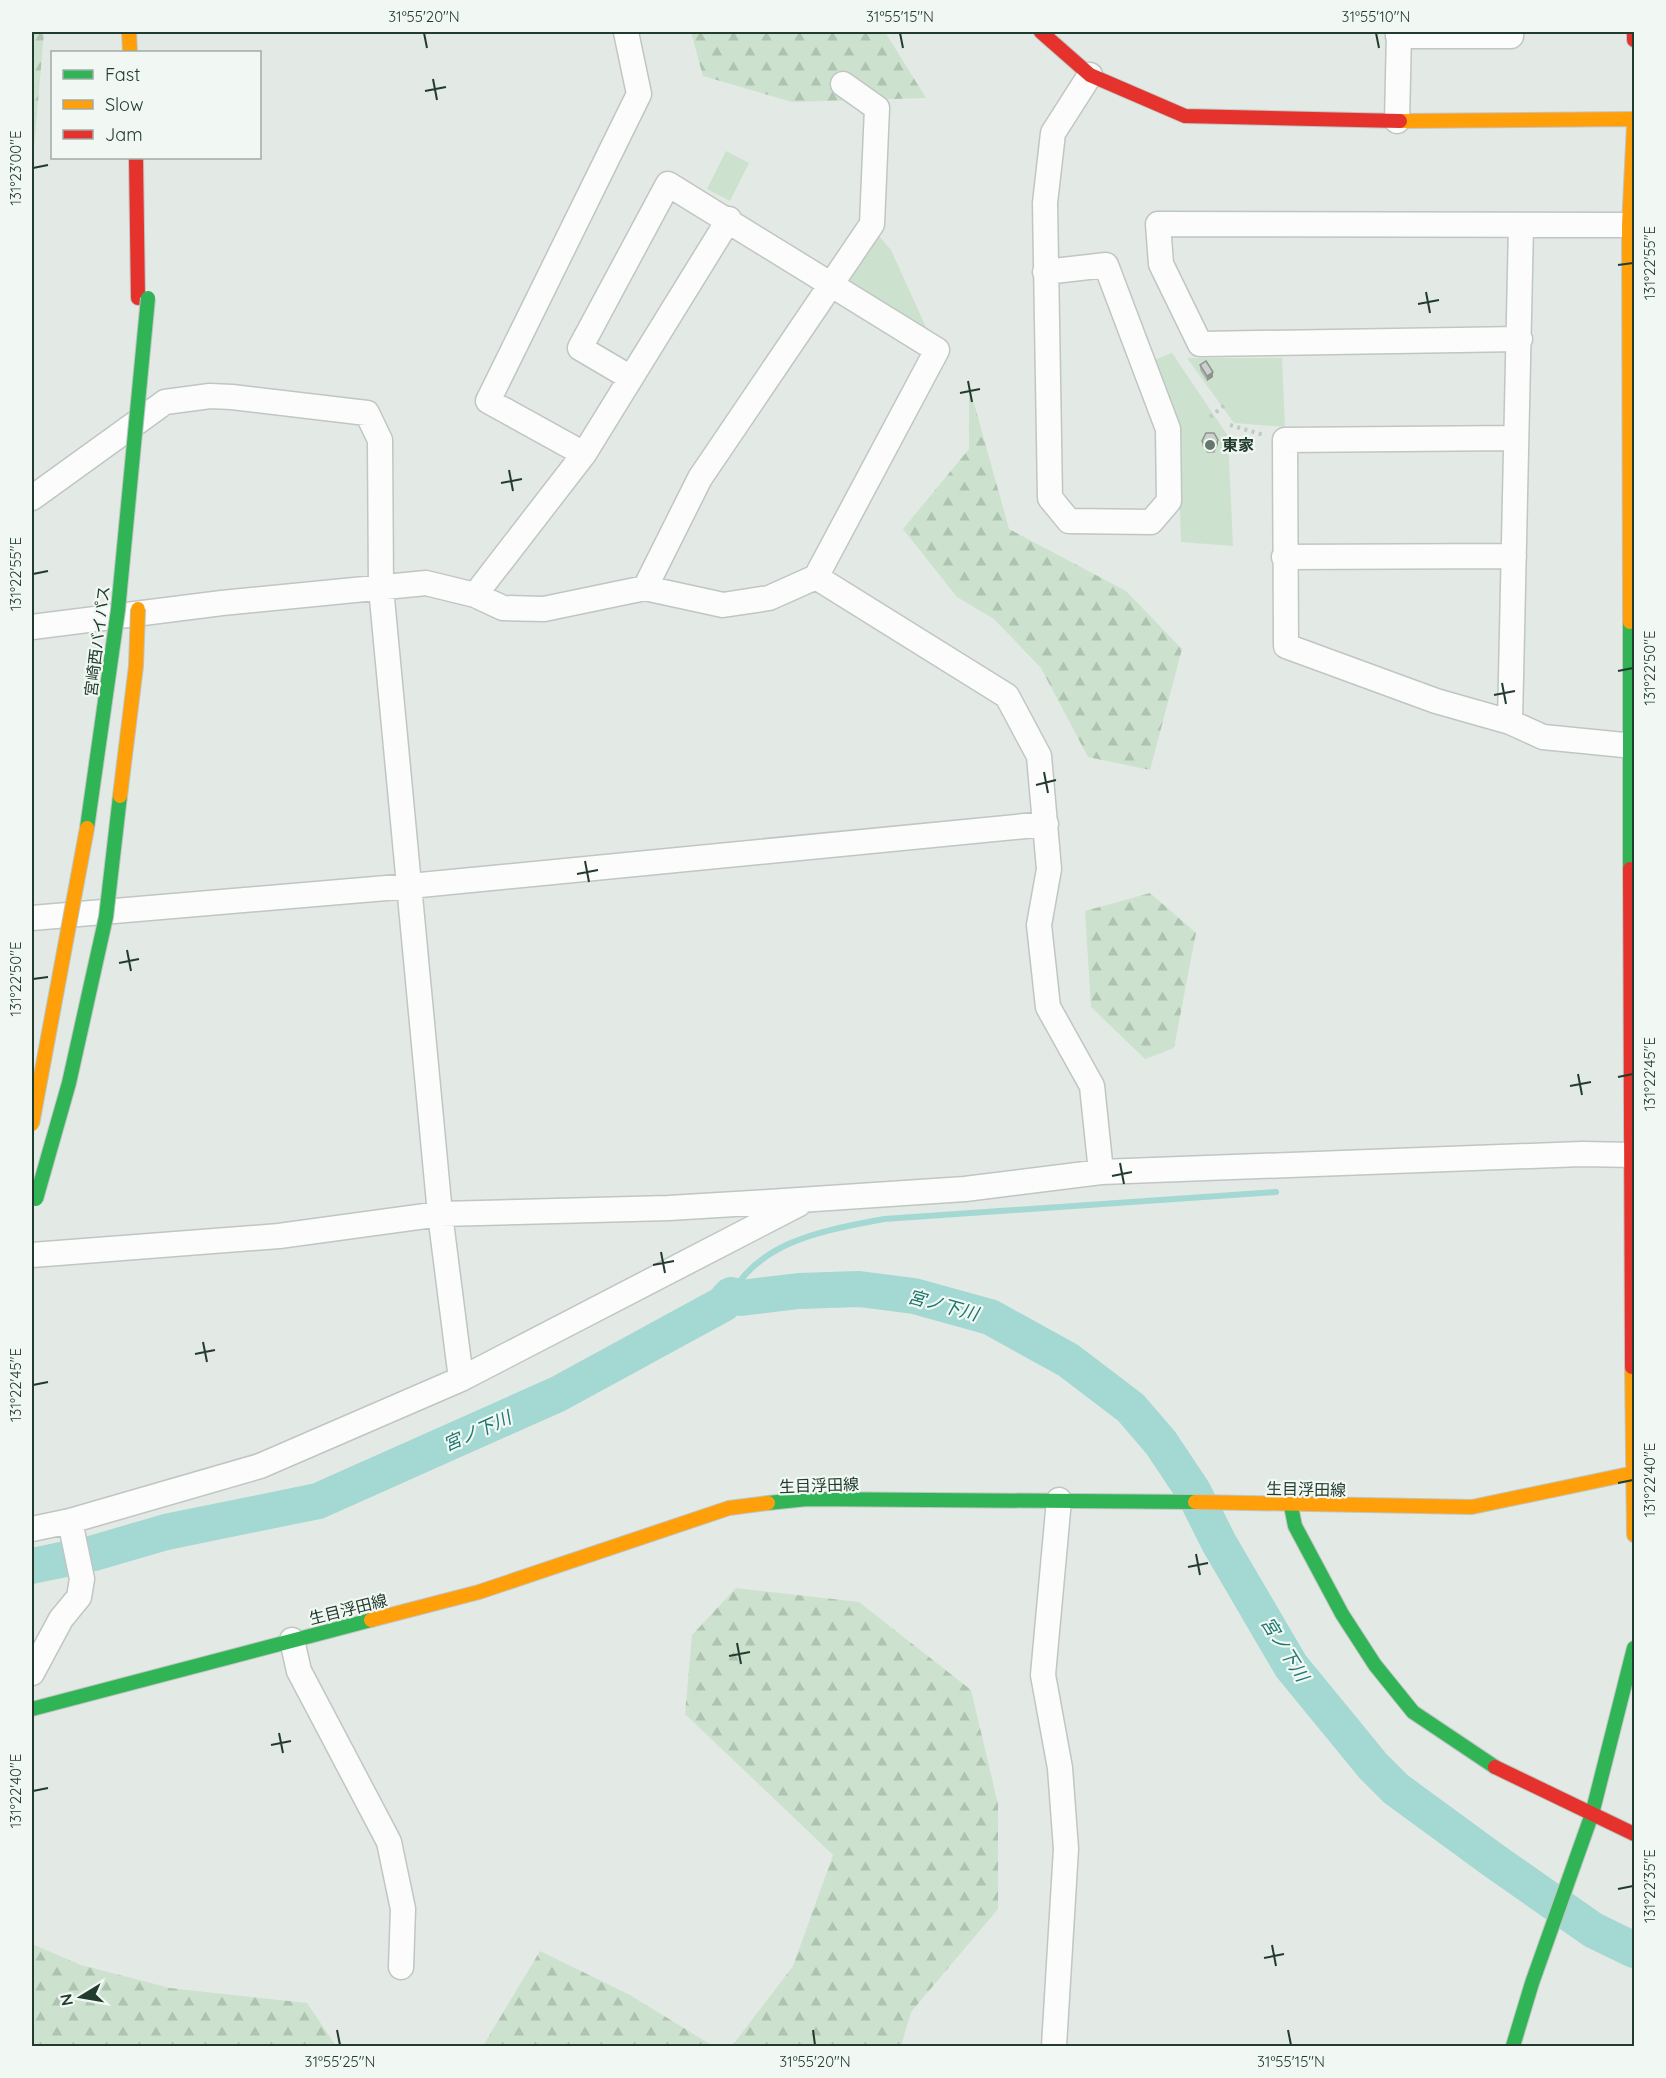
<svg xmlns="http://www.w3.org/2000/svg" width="1666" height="2078" font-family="Quicksand,'Noto Sans JP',sans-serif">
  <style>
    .forest { fill: url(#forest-firs) }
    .park { fill: #cce2ce }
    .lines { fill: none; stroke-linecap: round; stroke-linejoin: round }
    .stream { stroke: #a4d8d2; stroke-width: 6 }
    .river { stroke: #a4d8d2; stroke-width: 36 }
    .street-casing { stroke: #c0c6c2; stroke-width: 27 }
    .fast-casing { stroke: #bfc6c2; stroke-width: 16 }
    .slow-casing { stroke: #bfc6c2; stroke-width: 16 }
    .jam-casing { stroke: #bfc6c2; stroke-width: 16 }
    .path { stroke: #c0c9c4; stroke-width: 4; stroke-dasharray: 3 4.5; stroke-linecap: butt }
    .street { stroke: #fbfcfb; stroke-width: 24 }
    .fast { stroke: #30b455; stroke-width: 14 }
    .slow { stroke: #ff9f0a; stroke-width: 14 }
    .jam { stroke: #e5322d; stroke-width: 14 }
    .fast-bridge-casing { stroke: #bcc5c0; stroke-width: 16; stroke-linecap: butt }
    .slow-bridge-casing { stroke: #bcc5c0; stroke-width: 16; stroke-linecap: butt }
    .fast-bridge { stroke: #30b455; stroke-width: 14 }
    .slow-bridge { stroke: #ff9f0a; stroke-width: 14 }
    .wall { fill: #aeb3af }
    .shaded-wall { fill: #8d928f }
    .building { fill: #cad0cc; stroke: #8d928f; stroke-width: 1.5 }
    .ticks { fill: none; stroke: #213b2e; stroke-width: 2 }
    .poi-dot { fill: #65786e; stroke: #f1f8f3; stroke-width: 2 }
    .labels { text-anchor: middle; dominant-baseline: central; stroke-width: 4.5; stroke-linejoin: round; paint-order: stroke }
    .poi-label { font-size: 16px; font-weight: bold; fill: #213b2e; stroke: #f1f8f3; text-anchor: start }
    .street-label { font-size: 16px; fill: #213b2e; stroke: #f1f8f3 }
    .water-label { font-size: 18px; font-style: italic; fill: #1c7670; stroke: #f1f8f3 }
    .neatline { fill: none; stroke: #213b2e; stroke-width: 2 }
    .ticks-label { font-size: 15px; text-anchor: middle; fill: #213b2e }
  </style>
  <defs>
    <pattern id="forest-firs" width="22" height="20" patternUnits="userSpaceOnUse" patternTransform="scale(1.5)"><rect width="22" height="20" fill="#cce2ce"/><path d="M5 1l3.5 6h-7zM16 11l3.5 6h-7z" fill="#afc3b1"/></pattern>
  </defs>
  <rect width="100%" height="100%" fill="#e3e9e5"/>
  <path class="forest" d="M32 32H44L32 172Z
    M691 32H885L926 98 792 102 703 76Z
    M969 385 1009 529 1126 591 1182 649 1150 770 1088 757 1041 668 994 619 957 597 903 529 969 449Z
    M1150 893 1196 933 1174 1048 1145 1059 1091 1007 1085 911Z
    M736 1588 859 1602 971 1690 998 1804V1909L911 2012 901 2046H732L793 1966 833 1855 685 1714 692 1635Z
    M32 1944 81 1965 170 1988 307 2003 336 2046H32Z
    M540 1951 630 1995 713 2046H483Z"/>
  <path class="park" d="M726 151 749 163 730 201 707 189Z
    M879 236 891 250 929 334 845 281Z
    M1172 353 1228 436 1233 546 1181 542 1177 428 1154 360Z
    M1187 358H1282L1285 427 1234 423Z"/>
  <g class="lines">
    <path class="stream" d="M731 1295C761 1239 828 1230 884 1219L1276 1192"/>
    <path class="river" d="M32 1566 94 1553 166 1532 318 1501 558 1394 723 1304 731 1295 741 1298 799 1291 859 1289 914 1296 990 1317 1068 1360 1131 1408 1161 1443 1193 1491 1219 1543 1291 1666 1373 1766 1396 1789 1493 1860 1593 1930 1634 1950"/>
    <g class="street-casing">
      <path id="street" d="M1398 36H1511V32
        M1397 121 1399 32
        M1045 272 1106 265 1168 429 1169 501 1151 522 1069 521 1050 498 1045 203 1053 133 1090 75
        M1520 339 1200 344 1161 264 1158 224 1629 225
        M1514 438 1285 440 1286 646 1436 701 1510 722 1543 737 1634 746
        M584 454 488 401 639 94 626 32
        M32 498 165 402 210 396 232 397 367 413 380 440 381 588 440 1214 461 1379
        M1284 557 1514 556
        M816 577 1007 696 1039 756 1049 869 1039 925 1048 1007 1092 1086 1101 1172
        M645 588 700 478 872 224 877 108 843 84
        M475 595 584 454 729 219
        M32 627 222 603 426 583 475 595 503 608 544 609 645 588 723 605 769 598 816 577 937 350 668 184 580 348 631 378
        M1510 722 1521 226
        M32 918 410 886 1046 824
        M32 1255 279 1236 440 1214 669 1208 769 1202 965 1189 1101 1172 1582 1154 1634 1155
        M32 1529 70 1521 260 1466 461 1379 799 1204
        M292 1640 299 1671 389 1842 403 1909 401 1967
        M32 1673 61 1619 79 1597 82 1579 70 1521
        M1054 2046 1066 1849 1060 1768 1043 1675 1059 1500"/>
    </g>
    <g class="fast-casing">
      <path id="fast" d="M1630 869V622
        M768 1503 807 1499 1195 1502
        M1291 1506 1295 1526 1342 1614 1375 1665 1413 1712 1495 1767
        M32 1709 371 1620
        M1513 2046 1532 1983 1592 1814 1634 1648"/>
    </g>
    <g class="slow-casing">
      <path id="slow" d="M129 32 130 52
        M1400 121 1634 119
        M1630 622 1629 225 1634 125
        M1632 1367 1634 1535
        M1195 1502 1472 1507 1634 1473
        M371 1620 479 1592 729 1508 768 1503"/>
    </g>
    <g class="jam-casing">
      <path id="jam" d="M1041 32 1090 75 1185 116 1400 121
        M1634 32V40
        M136 158 138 298
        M1630 869 1632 1367
        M1495 1767 1634 1834"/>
    </g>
    <path class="path" d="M1210 417 1226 404
      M1230 425 1264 435"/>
    <use href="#street" class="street"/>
    <use href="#fast" class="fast"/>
    <use href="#slow" class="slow"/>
    <use href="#jam" class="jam"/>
    <g class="fast-bridge-casing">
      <path id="fast-bridge" d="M87 828 118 610 148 298
        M36 1199 69 1083 106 917 120 796"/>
    </g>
    <g class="slow-bridge-casing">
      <path id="slow-bridge" d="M120 796 136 666 138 609
        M32 1124 87 828"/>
    </g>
    <use href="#fast-bridge" class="fast-bridge"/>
    <use href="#slow-bridge" class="slow-bridge"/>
  </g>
  <path class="wall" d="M1200 365 1213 377 1207 381 1200 370Z
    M1202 441 1218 444 1214 453H1207L1202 445Z"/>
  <path class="shaded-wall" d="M1213 372V377L1207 381V376Z
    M1218 440V444L1214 453V448Z"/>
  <path class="building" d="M1206 361 1213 372 1207 376 1200 365Z
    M1206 433H1214L1218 440 1214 448H1207L1202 441Z"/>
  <path class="ticks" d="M424 33 427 48M900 33 903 48M1376 33 1379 48M433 79 437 100M425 91 446 87M33 168 48 165M1618 265 1633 263M1426 292 1430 313M1418 304 1439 300M968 381 972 402M960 393 980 389M509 470 513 491M501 483 522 479M33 574 48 571M1618 671 1633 668M1502 683 1506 704M1494 695 1515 691M1044 772 1048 793M1036 785 1056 780M585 861 589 882M577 874 598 870M127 950 131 971M119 963 139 959M33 979 48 977M1578 1074 1582 1095M1618 1077 1633 1074M1570 1086 1591 1082M1120 1163 1124 1184M1112 1176 1132 1172M661 1252 665 1273M653 1265 674 1261M203 1342 207 1362M195 1354 215 1350M33 1385 48 1382M1618 1483 1633 1480M1196 1554 1200 1575M1188 1567 1208 1563M737 1643 741 1664M729 1656 750 1652M279 1733 283 1753M271 1745 291 1741M33 1791 48 1788M1618 1889 1633 1886M1272 1945 1276 1966M1264 1958 1284 1954M337 2030 340 2045M813 2030 815 2045M1288 2030 1291 2045"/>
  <circle class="poi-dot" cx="1210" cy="445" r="6"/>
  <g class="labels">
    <g class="poi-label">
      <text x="1222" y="445">東家</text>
    </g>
    <g class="street-label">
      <text transform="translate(97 641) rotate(-83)">宮崎西バイパス</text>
      <text transform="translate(819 1485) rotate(-2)">生目浮田線</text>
      <text transform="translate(1306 1489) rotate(1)">生目浮田線</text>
      <text transform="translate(348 1609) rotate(-14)">生目浮田線</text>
    </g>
    <g class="water-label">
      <text transform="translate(943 1305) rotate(15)">宮ノ下川</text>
      <text transform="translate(477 1431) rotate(-24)">宮ノ下川</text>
      <text transform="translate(1285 1649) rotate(58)">宮ノ下川</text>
    </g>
  </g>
  <rect width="1666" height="2078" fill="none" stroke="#f1f8f3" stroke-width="66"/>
  <rect x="51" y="51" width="210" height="108" fill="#f1f8f3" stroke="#9eaca4" stroke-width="1.5"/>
  <rect x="63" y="70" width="30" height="9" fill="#30b455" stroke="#9eaca4" stroke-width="1.5"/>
  <text x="105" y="81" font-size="18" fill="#213b2e">Fast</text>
  <rect x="63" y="100" width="30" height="9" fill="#ff9f0a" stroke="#9eaca4" stroke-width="1.5"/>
  <text x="105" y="111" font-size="18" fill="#213b2e">Slow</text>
  <rect x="63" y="130" width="30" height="9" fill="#e5322d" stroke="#9eaca4" stroke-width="1.5"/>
  <text x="105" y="141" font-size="18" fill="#213b2e">Jam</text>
  <g transform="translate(81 1997) rotate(259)" stroke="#f1f8f3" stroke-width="4.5" paint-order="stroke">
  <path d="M0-4.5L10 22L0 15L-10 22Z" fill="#213b2e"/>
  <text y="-9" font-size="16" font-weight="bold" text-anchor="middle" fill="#213b2e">N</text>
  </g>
  <rect x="33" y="33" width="1600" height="2012" class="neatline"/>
  <g class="ticks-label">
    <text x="424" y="22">31°55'20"N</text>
    <text x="900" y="22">31°55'15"N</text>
    <text x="1376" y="22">31°55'10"N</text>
    <text transform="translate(16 168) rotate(-90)" y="5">131°23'00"E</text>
    <text transform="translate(1650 263) rotate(-90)" y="5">131°22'55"E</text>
    <text transform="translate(16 574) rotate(-90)" y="5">131°22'55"E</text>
    <text transform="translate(1650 668) rotate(-90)" y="5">131°22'50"E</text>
    <text transform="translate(16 979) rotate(-90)" y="5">131°22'50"E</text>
    <text transform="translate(1650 1074) rotate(-90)" y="5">131°22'45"E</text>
    <text transform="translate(16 1385) rotate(-90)" y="5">131°22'45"E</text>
    <text transform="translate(1650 1480) rotate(-90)" y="5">131°22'40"E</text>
    <text transform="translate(16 1791) rotate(-90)" y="5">131°22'40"E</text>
    <text transform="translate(1650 1886) rotate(-90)" y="5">131°22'35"E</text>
    <text x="340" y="2067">31°55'25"N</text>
    <text x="815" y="2067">31°55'20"N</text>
    <text x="1291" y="2067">31°55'15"N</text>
  </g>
</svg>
